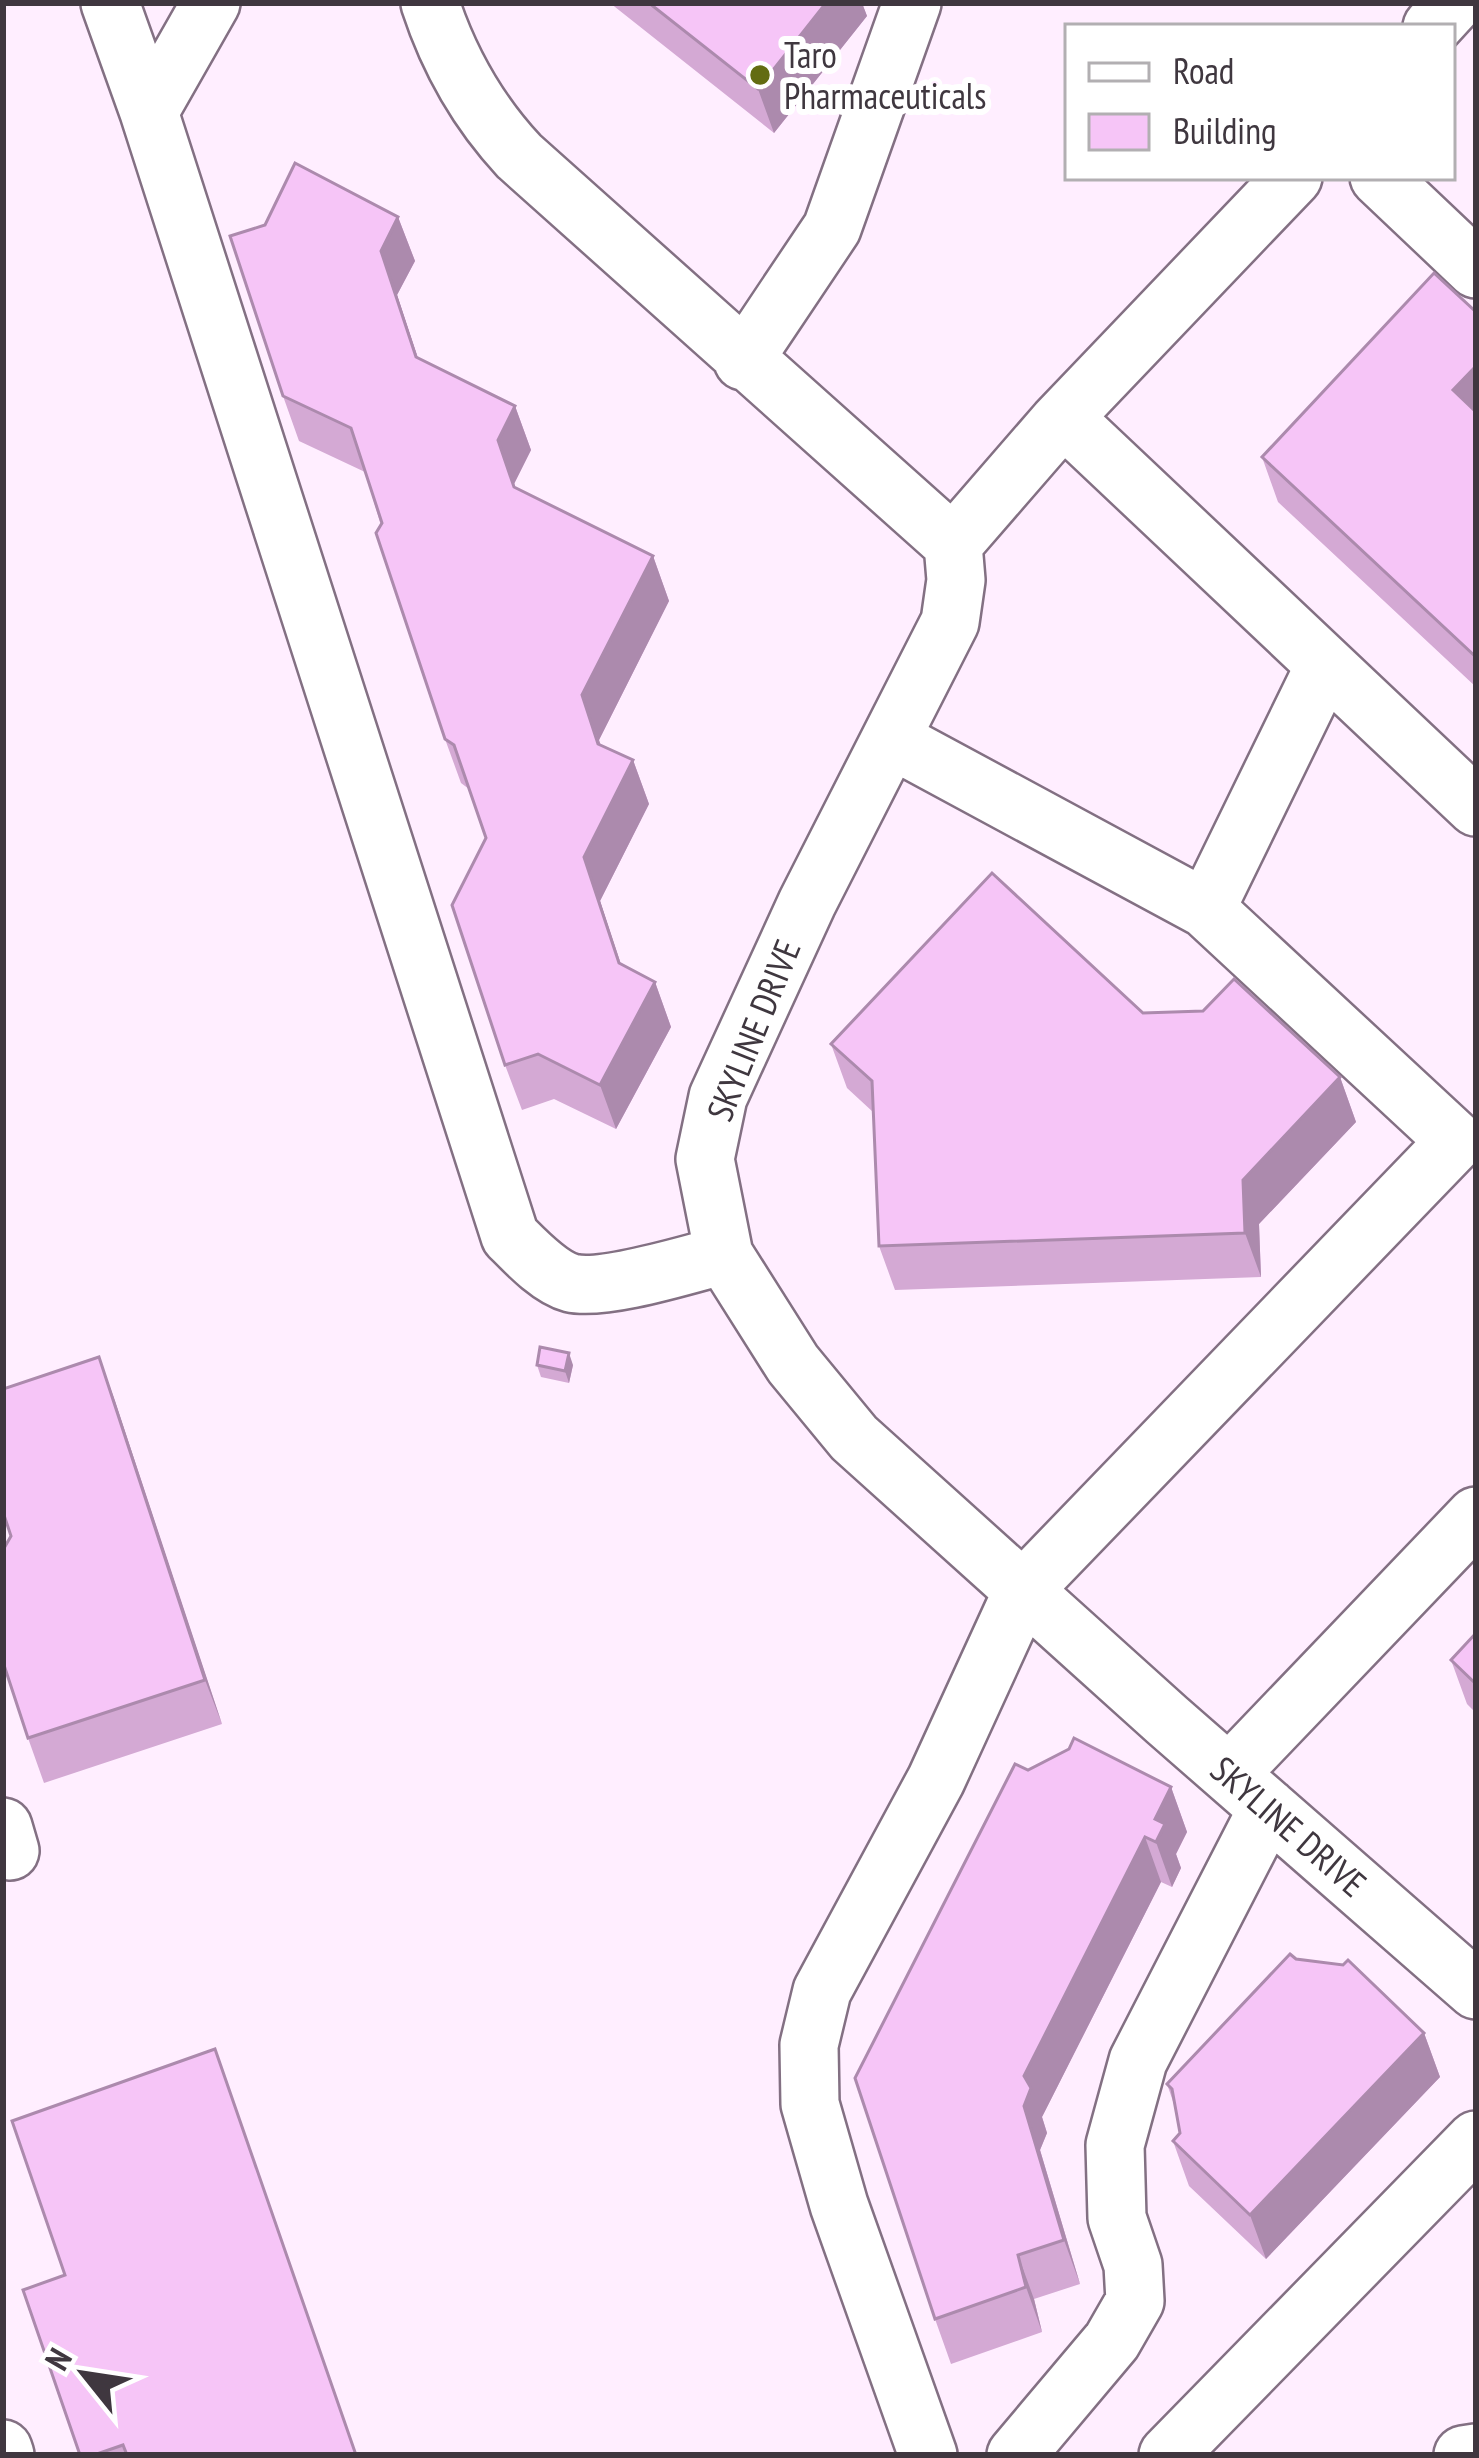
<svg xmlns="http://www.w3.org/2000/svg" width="1479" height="2458" font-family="'PT Sans Narrow',sans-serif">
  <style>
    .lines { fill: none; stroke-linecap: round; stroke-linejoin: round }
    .minor-casing { stroke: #837083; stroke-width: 62 }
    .minor { stroke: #fff; stroke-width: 57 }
    .wall { fill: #d4a9d4 }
    .shaded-wall { fill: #ac8aad }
    .building { fill: #f6c5f7; stroke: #ac8aad; stroke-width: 3 }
    .poi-dot { fill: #636c12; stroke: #fff; stroke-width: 4.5 }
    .labels { text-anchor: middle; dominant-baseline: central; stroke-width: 12; stroke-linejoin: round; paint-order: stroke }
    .poi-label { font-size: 36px; fill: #3f373f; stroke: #fff; text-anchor: start }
    .street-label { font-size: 36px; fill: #3f373f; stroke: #fff }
  </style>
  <rect width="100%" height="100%" fill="#fef"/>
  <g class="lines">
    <g class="minor-casing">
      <path id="minor" d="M110 3 149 112
        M211 3 149 112 510 1236C525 1251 549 1277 571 1283 604 1291 689 1264 724 1255
        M430 3C449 61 478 112 519 156L953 544 956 580 950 622 807 903 718 1097 705 1159 724 1255 793 1364 854 1438 1167 1720 1476 1990
        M1432 27 1454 3
        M1379 177 1476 269
        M743 361 832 228 912 3
        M1064 418 1476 807
        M953 544 1058 423 1293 177
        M891 739 1206 909 1456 1141 1023 1590 936 1780 822 1991 809 2045 810 2104 839 2205 928 2455
        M1206 909 1325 665
        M1229 1774 1476 1516
        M3 1827 10 1851
        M3 2449 5 2455
        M1016 2455 1112 2341 1135 2301 1133 2265 1117 2218 1115 2145 1138 2061 1268 1808
        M1168 2455 1476 2140
        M1463 2455 1476 2453"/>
    </g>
    <use href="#minor" class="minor"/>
  </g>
  <path class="wall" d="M610 3H862L867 16 774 133Z
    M398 217 415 261 397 295 418 358 515 406 531 450 514 484 515 487 653 556 669 601 599 740 600 745 633 760 649 804 600 901 620 964 655 982 671 1027 616 1129 554 1099 522 1110 505 1065 486 838 469 789 461 783 445 739 365 472 299 441 283 396Z
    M1476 312V687L1278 502 1262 457Z
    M831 1044 1340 1077 1356 1122 1259 1224 1261 1277 895 1290 879 1246 873 1112 847 1088Z
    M99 1357 222 1724 44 1783 28 1738 11 1536Z
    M537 1365H573L569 1383 541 1377Z
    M1476 1633V1713L1467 1704 1451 1660Z
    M1028 1770 1171 1787 1187 1832 1176 1854 1181 1868 1172 1887 1161 1882 1042 2117 1047 2133 1040 2150 1080 2284 1034 2299 1042 2332 951 2364 935 2319Z
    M1296 1959 1424 2033 1440 2077 1266 2259 1189 2186 1173 2141 1180 2133 1175 2107 1167 2084Z
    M23 2290 357 2455H80Z"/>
  <path class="shaded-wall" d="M826 3H862L867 16 774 133 758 89Z
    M398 217 415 261 397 295 432 401 381 251Z
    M1476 366V427L1453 390Z
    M515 406 531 450 514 484 530 531 498 440Z
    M653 556 669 601 599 740 615 788 582 695Z
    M633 760 649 804 600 901 635 1007 584 857Z
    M655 982 671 1027 616 1129 600 1085Z
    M1340 1077 1356 1122 1259 1224 1261 1277 1245 1233 1243 1180Z
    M569 1353 573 1365 569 1383 565 1371Z
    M99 1357 115 1401 222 1724 205 1680Z
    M1171 1787 1187 1832 1176 1854 1181 1868 1172 1887 1156 1842 1155 1819Z
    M1145 1837 1161 1882 1042 2117 1047 2133 1040 2150 1080 2284 1064 2240 1024 2106V2076Z
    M1424 2033 1440 2077 1266 2259 1250 2215Z
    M1018 2255 1034 2299 1042 2332 1026 2287Z"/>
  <path class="building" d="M649 3H826L758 89Z
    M295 163 398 217 381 251 416 357 515 406 498 440 514 487 653 556 582 695 598 744 633 760 584 857 619 963 655 982 600 1085 538 1054 505 1065 452 905 486 838 454 745 445 739 376 533 382 523 351 428 283 396 230 236 265 225Z
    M1434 273 1476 312V366L1453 390 1476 412V657L1262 457Z
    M992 873 1143 1013 1203 1011 1234 979 1340 1077 1243 1180 1245 1233 879 1246 872 1081 831 1044Z
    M540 1347 569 1353 565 1371 537 1365Z
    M99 1357 205 1680 28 1738 3 1662V1550L11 1536 3 1512V1389Z
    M1476 1633V1684L1451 1660Z
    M1074 1738 1171 1787 1155 1819 1165 1824 1156 1842 1145 1837 1024 2076 1031 2088 1024 2106 1064 2240 1018 2255 1026 2287 935 2319 855 2078 1015 1764 1028 1770 1069 1749Z
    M1290 1954 1296 1959 1343 1965 1348 1960 1424 2033 1250 2215 1173 2141 1180 2133 1172 2089 1167 2084Z
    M215 2049 356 2455H127L123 2445 94 2455H80L23 2290 65 2275 12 2121Z"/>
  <circle class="poi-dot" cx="760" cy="75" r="12"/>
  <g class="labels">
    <g class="poi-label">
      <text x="784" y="54">Taro<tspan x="784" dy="41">Pharmaceuticals</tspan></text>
    </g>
    <g class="street-label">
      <text transform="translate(753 1030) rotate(-68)">SKYLINE DRIVE</text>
      <text transform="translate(1289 1826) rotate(41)">SKYLINE DRIVE</text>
    </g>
  </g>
  <rect width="1479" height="2458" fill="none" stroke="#3f373f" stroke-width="12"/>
  <rect x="1065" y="24" width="390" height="156" fill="#ffffff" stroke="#b2afb2" stroke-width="3"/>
  <rect x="1089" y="63" width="60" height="18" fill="#ffffff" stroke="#b2afb2" stroke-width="3"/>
  <text x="1173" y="84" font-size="36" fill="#3f373f">Road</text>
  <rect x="1089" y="114" width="60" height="36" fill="#f6c5f7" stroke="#b2afb2" stroke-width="3"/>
  <text x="1173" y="144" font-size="36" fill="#3f373f">Building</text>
  <g transform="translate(84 2374) rotate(300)" stroke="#ffffff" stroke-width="9" paint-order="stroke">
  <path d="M0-9L21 45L0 30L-21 45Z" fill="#3f373f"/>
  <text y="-18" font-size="33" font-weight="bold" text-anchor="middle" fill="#3f373f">N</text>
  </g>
</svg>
